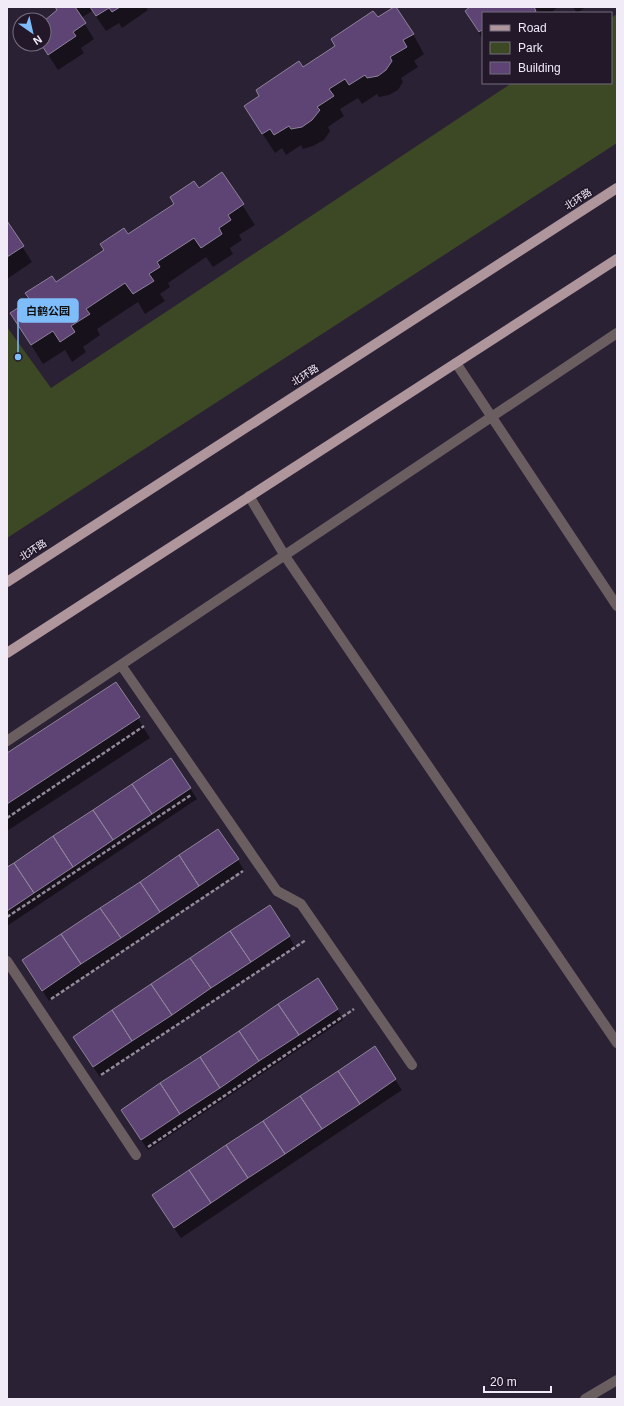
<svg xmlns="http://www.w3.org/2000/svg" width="624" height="1406" font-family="Helvetica,'Noto Sans SC',sans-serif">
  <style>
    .green { fill: #3d4925 }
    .shadow { fill: #0007 }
    .building { fill: #5e4375; stroke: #8e829a }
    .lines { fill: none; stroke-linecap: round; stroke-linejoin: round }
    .path { stroke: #92899a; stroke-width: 2.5; stroke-dasharray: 4 2; stroke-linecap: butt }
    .minor { stroke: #6b5e61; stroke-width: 10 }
    .major { stroke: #af959c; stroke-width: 10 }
    .labels { text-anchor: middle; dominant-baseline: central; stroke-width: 3.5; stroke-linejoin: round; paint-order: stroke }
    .street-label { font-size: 10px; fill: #f1eaf7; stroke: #22182a }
    .leader { fill: none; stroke: #7fbdfa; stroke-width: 1.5 }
    .callout-dot { fill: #7fbdfa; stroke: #22182a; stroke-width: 1.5 }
    .callout { fill: #7fbdfa; stroke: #7fbdfa; stroke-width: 1.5 }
    .callout-label { font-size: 11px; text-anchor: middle; font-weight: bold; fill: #111 }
  </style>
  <rect width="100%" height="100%" fill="#2b2135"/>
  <path class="green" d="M617 14V143L7 538V327L51 388 512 83H611V18Z"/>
  <path class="shadow" d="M55 7H146L148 10 122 28 119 23 106 31 92 11 81 18 94 39 81 48 84 53 58 70 41 44H44V22L57 11Z
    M472 7H558L553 11 554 13H483V40L466 11Z
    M573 7H586L577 13Z
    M378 19 413 34 424 54 414 61 418 67 401 78 403 82 398 90 389 95 379 97 377 94 362 104 358 98 340 109 344 116 328 127 330 131 324 140 313 146 303 149 301 145 286 155 282 148 275 153 245 107Z
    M222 173 255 225 239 235 242 240 230 248 233 254 213 267 206 257 168 283 170 287 160 294 165 301 145 314 138 302 97 329 100 335 83 347 86 352 72 362 65 350 43 364 11 313Z
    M7 223 32 262 7 279Z
    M116 683 150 738 7 831V755Z
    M171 759 197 799 7 926V868Z
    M238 860 244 870 49 1001 23 961Z
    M289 936 295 947 100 1077 80 1048Z
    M337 1009 343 1020 148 1150 128 1121Z
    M374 1048 402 1090 181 1238 159 1206Z"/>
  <path class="building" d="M55 7H75L86 23 73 32 76 36 48 55 41 44H44V21L57 10Z
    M90 7H120L112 12 109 8 96 16Z
    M394 7H396L414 34 403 40 407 47 390 57 392 61 386 70 378 76 367 78 365 75 349 85 345 79 329 89 334 96 317 107 320 110 312 120 302 127 291 129 289 126 274 135 270 129 262 134 244 106 259 96 256 90 299 61 303 67 335 46 331 39 373 11 378 17Z
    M470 7H534L536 11 533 13H483V29L479 32 465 11Z
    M222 172 244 204 228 215 231 220 219 228 222 234 201 248 194 238 157 262 160 267 149 274 154 281 133 294 125 283 86 309 90 314 71 326 75 332 60 342 53 331 31 345 10 313 30 300 25 293 52 276 56 282 104 250 100 244 124 228 128 234 174 204 170 197 194 181 199 188Z
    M7 221 24 246 7 257Z
    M116 682 140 717 7 804V753Z
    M171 758 191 788 152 814 132 784Z
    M132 784 152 814 113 840 93 810Z
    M93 810 113 840 73 867 53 836Z
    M218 829 239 859 199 886 179 855Z
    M53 836 73 867 34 893 14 863Z
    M179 855 199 886 160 912 140 882Z
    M14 863 34 893 7 911V867Z
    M140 882 160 912 121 938 100 908Z
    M270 905 290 936 251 962 230 931Z
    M100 908 121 938 81 964 61 934Z
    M230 931 251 962 211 988 190 958Z
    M61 934 81 964 42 991 22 960Z
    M190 958 211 988 172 1015 151 984Z
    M318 978 338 1009 299 1035 278 1004Z
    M151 984 172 1015 132 1041 112 1010Z
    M278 1004 299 1035 259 1061 239 1031Z
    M112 1010 132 1041 93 1067 73 1037Z
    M239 1031 259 1061 220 1088 200 1057Z
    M375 1046 396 1079 360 1104 338 1071Z
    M200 1057 220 1088 180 1114 160 1083Z
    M338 1071 360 1104 322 1129 300 1096Z
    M160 1083 180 1114 141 1140 121 1110Z
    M300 1096 322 1129 285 1154 263 1121Z
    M263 1121 285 1154 248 1178 226 1145Z
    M226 1145 248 1178 211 1203 189 1170Z
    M189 1170 211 1203 174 1228 152 1195Z"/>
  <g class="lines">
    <path class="path" d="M7 818 144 726
      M7 917 191 795
      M51 999 243 871
      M101 1075 306 940
      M148 1147 354 1009"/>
    <path class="minor" d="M456 363 617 606
      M249 496 285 556 617 1043
      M121 665 277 891 301 904 412 1065
      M7 741 617 333
      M7 961 136 1155
      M585 1399 617 1380"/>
    <path class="major" d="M7 582 617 188
      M7 653 617 259"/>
  </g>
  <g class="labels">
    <g class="street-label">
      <text transform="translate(578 199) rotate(-33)">北环路</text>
      <text transform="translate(305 375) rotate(-33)">北环路</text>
      <text transform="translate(33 550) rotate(-33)">北环路</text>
    </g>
  </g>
  <path class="leader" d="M18 357L18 311"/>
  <circle class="callout-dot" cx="18" cy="357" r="4"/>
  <rect class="callout" x="18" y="299" width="60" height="23" rx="4"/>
  <g class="callout-label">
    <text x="48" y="315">白鹤公园</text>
  </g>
  <rect width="624" height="1406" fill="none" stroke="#f1eaf7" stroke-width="16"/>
  <rect x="482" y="12" width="130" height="72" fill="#22182a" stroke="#756c7c"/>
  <rect x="490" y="25" width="20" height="6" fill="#af959c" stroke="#756c7c"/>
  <text x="518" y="32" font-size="12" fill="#f1eaf7">Road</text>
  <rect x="490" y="42" width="20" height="12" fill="#3d4925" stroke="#756c7c"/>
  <text x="518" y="52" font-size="12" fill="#f1eaf7">Park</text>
  <rect x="490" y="62" width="20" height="12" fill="#5e4375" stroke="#756c7c"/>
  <text x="518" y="72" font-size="12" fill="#f1eaf7">Building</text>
  <g transform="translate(32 32) rotate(146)"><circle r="19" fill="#22182a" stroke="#756c7c"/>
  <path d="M0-3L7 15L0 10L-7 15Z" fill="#7fbdfa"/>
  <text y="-6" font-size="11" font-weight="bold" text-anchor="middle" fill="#f1eaf7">N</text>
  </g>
  <path d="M484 1386v6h67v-6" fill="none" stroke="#f1eaf7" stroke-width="2"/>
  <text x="490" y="1386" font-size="12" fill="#f1eaf7" stroke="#22182a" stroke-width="3" paint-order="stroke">20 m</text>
</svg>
